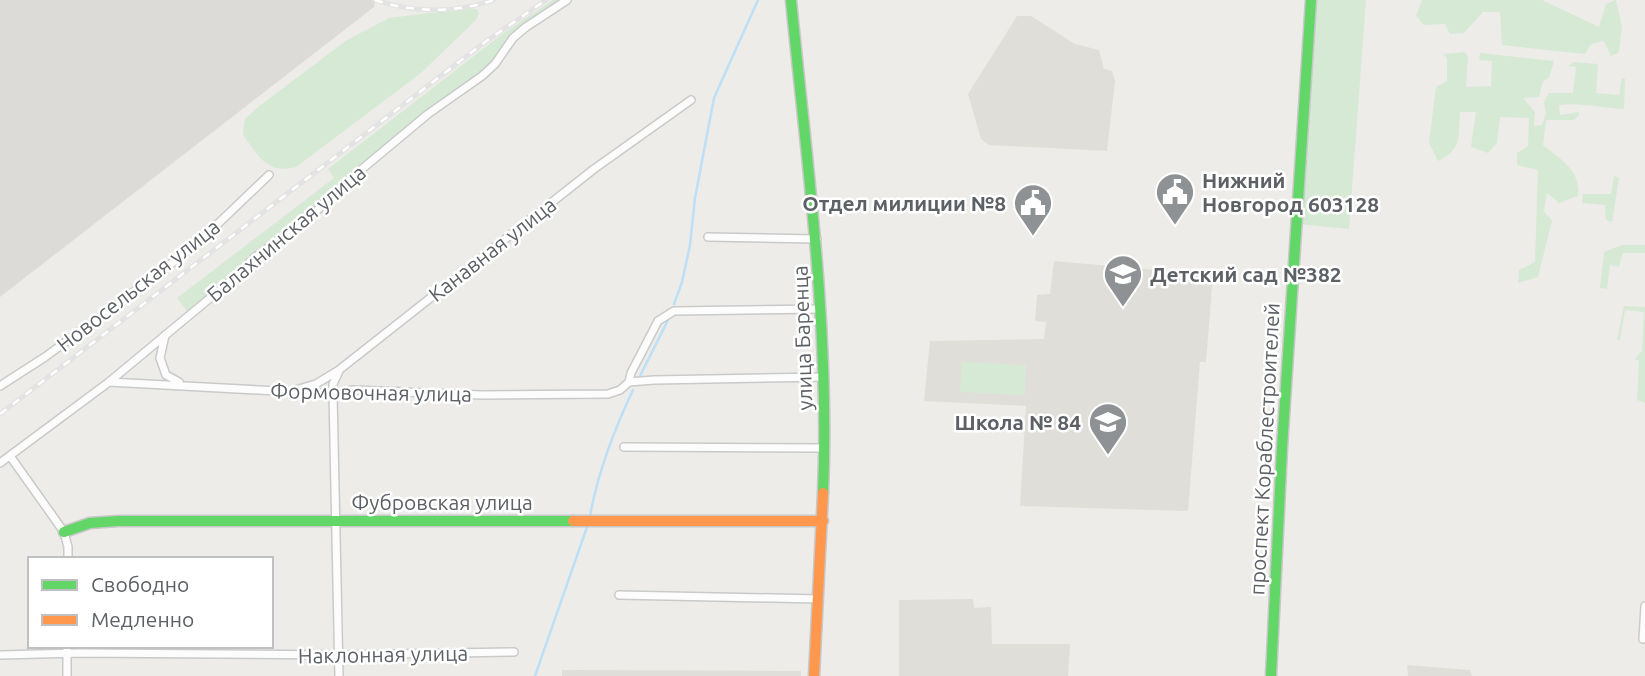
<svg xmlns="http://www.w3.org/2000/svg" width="1645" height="676" font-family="Ubuntu,sans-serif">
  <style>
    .industrial { fill: #dddbd8 }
    .education { fill: #e0ded8 }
    .green { fill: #d6e9d4 }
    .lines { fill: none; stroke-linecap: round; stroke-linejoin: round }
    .stream { stroke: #bddff7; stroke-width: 2.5 }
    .street-casing { stroke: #c9caca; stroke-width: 10 }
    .fast-casing { stroke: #c8c8c9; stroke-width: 13 }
    .slow-casing { stroke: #c8c8c9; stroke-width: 13 }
    .street { stroke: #fcfcfc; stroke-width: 7 }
    .fast { stroke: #63d668; stroke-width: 10 }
    .slow { stroke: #ff974d; stroke-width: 10 }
    .rail-casing { stroke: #e3e3e3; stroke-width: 5 }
    .rail { stroke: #fff; stroke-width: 2.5; stroke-dasharray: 8; stroke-linecap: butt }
    .labels { text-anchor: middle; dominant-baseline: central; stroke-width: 5; stroke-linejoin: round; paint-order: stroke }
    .poi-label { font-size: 21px; font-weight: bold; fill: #5d6166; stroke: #fff; text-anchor: start }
    .street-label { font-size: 21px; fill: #5d6166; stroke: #fff }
  </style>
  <rect width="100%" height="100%" fill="#edece8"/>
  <path class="industrial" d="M0 0H375L374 7 0 297Z"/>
  <path class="education" d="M1017 16H1031L1075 44 1099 50 1104 69 1112 71 1115 81 1107 151 989 145 981 139 968 94Z
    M1054 261 1213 275 1206 362H1200L1188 511 1020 506 1026 406 924 401 930 341 1044 339 1046 322 1035 321 1037 295 1050 294Z
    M973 599 974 608 991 607 992 644H1070L1068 676H899V600Z
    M1407 665 1470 670 1472 676H1408Z
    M562 670 801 671V676H562Z"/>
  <path class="green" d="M553 0H562L521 27 508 38 491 63 473 81 439 102 397 135 340 183 309 214 252 255 231 275 187 311 177 298 334 178 328 169 505 32Z
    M1311 0H1366L1349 229 1297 224Z
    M1422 0H1542L1599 27 1606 4 1616 0 1622 27 1619 52 1611 56 1604 41 1591 44 1585 54 1502 45 1500 12H1483L1464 33 1450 34 1445 24 1424 25 1416 16Z
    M471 8 477 9 479 13 476 20 421 73 296 167C267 175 258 155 243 135L245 119 258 107 347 40 389 18Z
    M1465 52 1468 57 1466 87 1491 86 1492 61 1479 60 1480 53 1554 61 1549 78 1543 81 1539 97 1523 98 1535 112 1534 126 1542 125 1546 114 1544 102 1549 93H1573L1576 67 1568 66 1574 62 1598 64 1596 93 1619 95 1622 78 1625 79 1624 109C1602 108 1581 102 1559 105L1560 115 1579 112V115L1574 120H1546L1543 145C1561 160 1581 170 1578 196L1559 203 1547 193 1544 211 1552 221 1538 277 1518 283 1519 270 1535 262 1538 170 1517 165V153L1528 146 1529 118 1500 117 1497 143 1488 153 1471 147 1476 112H1460C1458 136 1463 149 1438 161L1429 143 1436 87 1447 81V58L1443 54Z
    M1614 176 1619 178 1612 222 1606 220 1605 205 1582 203 1583 194H1611Z
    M1622 245H1645V253H1623L1619 267 1610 265 1607 289 1600 288 1604 252Z
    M1624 306 1645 307V403L1637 400 1639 361 1635 359 1642 351 1644 312 1625 310 1620 340H1617Z
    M962 362 1026 365 1025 395 960 392Z"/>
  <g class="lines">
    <path class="stream" d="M674 304 682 282 690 245 695 198 714 98 758 0
      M640 376 668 320
      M590 516C598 472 614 430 633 390
      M535 676 587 527"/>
    <g class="street-casing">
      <path id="street" d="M708 237 817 239
        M165 335 160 358 166 375 179 382
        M109 382 333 394 353 390 482 395 608 394 620 390 629 382 654 380 824 377
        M629 382 631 373 658 321 674 311 821 309
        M0 386 45 357 157 275 202 239 269 175
        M295 390 316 384 339 370 594 169 691 100
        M624 447 825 448
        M10 456 64 532 68 547V559
        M0 463 109 382 233 279 254 258 310 217 356 174 428 114 482 76 495 64 513 38 526 27 567 0
        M619 595 819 599
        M1643 639 1645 606
        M67 646V676
        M0 655 78 653 339 655 514 652
        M339 676 333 394V384L339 371"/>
    </g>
    <g class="fast-casing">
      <path id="fast" d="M791 0C807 164 830 328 823 493
        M64 532 90 523 118 521H573
        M1271 676 1282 448 1311 0"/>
    </g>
    <g class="slow-casing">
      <path id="slow" d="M573 521H823
        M814 676 823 493"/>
    </g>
    <use href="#street" class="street"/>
    <use href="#fast" class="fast"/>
    <use href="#slow" class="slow"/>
    <g class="rail-casing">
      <path id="rail" d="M375 0C414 13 455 13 494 0
        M0 414 485 42 546 0"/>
    </g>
    <use href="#rail" class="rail"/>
  </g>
  <defs>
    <g id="civic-pin" transform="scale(2.0125)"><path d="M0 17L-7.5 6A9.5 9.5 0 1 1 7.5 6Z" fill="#8f9294" stroke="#fff"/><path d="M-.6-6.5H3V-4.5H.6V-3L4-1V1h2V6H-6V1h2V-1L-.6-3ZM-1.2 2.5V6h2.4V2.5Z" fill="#fff"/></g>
    <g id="school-pin" transform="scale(2.0125)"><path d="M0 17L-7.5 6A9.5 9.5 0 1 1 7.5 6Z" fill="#8f9294" stroke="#fff"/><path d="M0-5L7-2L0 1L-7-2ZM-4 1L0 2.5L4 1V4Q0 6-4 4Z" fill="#fff"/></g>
  </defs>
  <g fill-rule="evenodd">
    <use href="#civic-pin" x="1175" y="192"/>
    <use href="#civic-pin" x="1033" y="203"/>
    <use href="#school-pin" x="1123" y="274"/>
    <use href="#school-pin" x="1108" y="422"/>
  </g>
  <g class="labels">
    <g class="poi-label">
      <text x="1202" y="180">Нижний<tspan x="1202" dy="24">Новгород 603128</tspan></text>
      <text x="1006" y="203" text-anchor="end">Отдел милиции №8</text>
      <text x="1150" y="274">Детский сад №382</text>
      <text x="1081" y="422" text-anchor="end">Школа № 84</text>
    </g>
    <g class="street-label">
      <text transform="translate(286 233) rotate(-40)">Балахнинская улица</text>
      <text transform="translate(492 249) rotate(-38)">Канавная улица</text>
      <text transform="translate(138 285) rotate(-38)">Новосельская улица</text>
      <text transform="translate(802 338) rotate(-92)">улица Баренца</text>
      <text transform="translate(371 392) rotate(1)">Формовочная улица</text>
      <text transform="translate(1264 449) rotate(-87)">проспект Кораблестроителей</text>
      <text x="442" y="502">Фубровская улица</text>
      <text transform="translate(383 654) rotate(-1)">Наклонная улица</text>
    </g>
  </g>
  <rect x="28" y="557" width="245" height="91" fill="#ffffff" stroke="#bec0c2" stroke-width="2"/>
  <rect x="42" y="580" width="35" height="10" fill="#63d668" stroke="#bec0c2" stroke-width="2"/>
  <text x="91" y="592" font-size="21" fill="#5d6166">Свободно</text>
  <rect x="42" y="615" width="35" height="10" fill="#ff974d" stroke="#bec0c2" stroke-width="2"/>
  <text x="91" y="627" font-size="21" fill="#5d6166">Медленно</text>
</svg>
